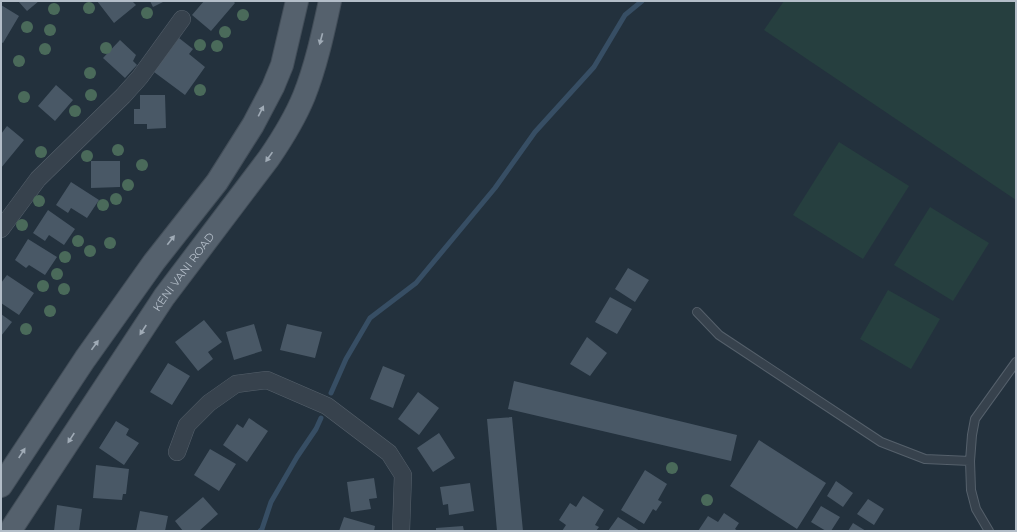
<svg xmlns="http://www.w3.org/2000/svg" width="1017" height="532" font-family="Montserrat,sans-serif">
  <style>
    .green { fill: #263f3f }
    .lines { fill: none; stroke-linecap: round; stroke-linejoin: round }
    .stream { stroke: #374e64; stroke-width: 5 }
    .building { fill: #495866 }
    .lane-casing { stroke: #55606b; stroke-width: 10 }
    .street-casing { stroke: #55606b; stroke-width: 18 }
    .primary-casing { stroke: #434e59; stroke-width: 24 }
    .lane { stroke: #37424d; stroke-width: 8 }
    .street { stroke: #37424d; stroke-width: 17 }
    .primary { stroke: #55616d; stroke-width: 22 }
    .tree { fill: #4a6a5a }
    .oneway { fill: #a0abb6 }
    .labels { text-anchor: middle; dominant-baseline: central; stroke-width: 3; stroke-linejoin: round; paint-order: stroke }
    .street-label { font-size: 11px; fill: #b3bdc8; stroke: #1c2732 }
  </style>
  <rect width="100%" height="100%" fill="#23313d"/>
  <path class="green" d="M784 1H1016V200L764 30Z
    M839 142 909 186 863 259 793 215Z
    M930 207 989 243 953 301 894 265Z
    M888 290 940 319 911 369 860 339Z"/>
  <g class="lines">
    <path class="stream" d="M331 393 346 359 370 318 416 283 495 188 535 132 594 67 625 15 642 1
      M260 531 262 529 271 502 297 457 316 429 321 418"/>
  </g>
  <path class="building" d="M18 1H39L27 11Z
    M97 1H132L136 5 114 23Z
    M150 1H165L153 7Z
    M204 1H233L235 3 211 31 192 15Z
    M1 5 19 16 3 43 1 42Z
    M179 38 193 49 189 54 205 67 185 95 154 72Z
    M120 40 136 55 133 61 137 65 125 78 103 58Z
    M56 85 73 100 55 121 38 106Z
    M140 95H165L166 128 147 129V124H134V109H140Z
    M7 126 24 140 1 168V134Z
    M91 161H120V187L91 188Z
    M71 182 99 200 87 218 71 208 68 213 56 205Z
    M48 210 75 229 64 245 49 235 45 241 33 233Z
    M28 239 57 257 45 275 29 265 26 268 15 260Z
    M628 268 649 280 635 302 615 289Z
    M7 275 34 293 19 315 1 303V283Z
    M610 297 632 309 617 334 595 322Z
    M1 314 12 322 1 336Z
    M204 320 222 342 208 352 213 359 198 371 175 342Z
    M254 324 262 351 234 360 226 332Z
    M287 324 322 332 315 358 280 350Z
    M587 337 607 353 590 376 570 364Z
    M168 363 190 376 172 405 150 392Z
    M383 366 405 375 393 408 370 399Z
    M514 381 737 435 731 461 508 409Z
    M418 392 439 408 419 435 398 419Z
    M512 417 523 531H497L487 419Z
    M249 418 268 431 247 462 223 445 237 424 243 428Z
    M116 421 129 429 126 435 139 443 124 465 99 448Z
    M439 433 455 458 433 472 417 448Z
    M759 440 826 483 797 529 730 486Z
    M210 449 236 464 219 491 194 475Z
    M96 465 129 469 126 494H123L122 500 93 498Z
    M645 470 667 484 658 500 662 502 656 511 653 509 644 524 621 510Z
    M374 478 377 498 369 499 371 509 351 512 347 482Z
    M836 481 853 493 843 507 827 496Z
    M470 483 474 511 449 515 448 504 443 505 440 487Z
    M583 496 604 510 595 525 599 527 596 531H562L566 525 559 520 570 503 576 507Z
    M203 497 218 514 199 531H183L175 521Z
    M868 499 884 509 874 525 857 514Z
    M57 505 82 509 79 531H54Z
    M821 506 840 517 831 531H826L811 522Z
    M140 511 168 516 165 531H136Z
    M724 513 739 523 735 529 738 531H698L708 516 718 522Z
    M344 517 375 526 374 531H339Z
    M618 517 640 531H608Z
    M853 523 866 531H848Z
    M463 526 464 531H436V528Z"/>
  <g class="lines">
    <g class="lane-casing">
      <path id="lane" d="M697 312 719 335 881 442 925 459 970 461
        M989 531 976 509 971 490 970 461 972 435 975 419 1016 362"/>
    </g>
    <g class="street-casing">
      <path id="street" d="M1 229 38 179 123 96 140 77 182 19
        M177 452 187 425 209 403 236 384 267 380 327 406 389 453 403 475 401 531"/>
    </g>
    <g class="primary-casing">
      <g id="primary">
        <path d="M1 486 85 359 154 262 217 182 253 125 273 87 282 65 297 1"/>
        <path id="s1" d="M10 531 164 297 269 158C282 139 295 118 304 96 316 66 323 33 330 1"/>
      </g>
    </g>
    <use href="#lane" class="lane"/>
    <use href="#street" class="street"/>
    <use href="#primary" class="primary"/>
  </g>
  <g class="tree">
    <circle cx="89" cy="8" r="6"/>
    <circle cx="54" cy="9" r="6"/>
    <circle cx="147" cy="13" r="6"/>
    <circle cx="243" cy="15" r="6"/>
    <circle cx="27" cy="27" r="6"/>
    <circle cx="50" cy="30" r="6"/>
    <circle cx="225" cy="32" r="6"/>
    <circle cx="200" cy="45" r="6"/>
    <circle cx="217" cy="46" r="6"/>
    <circle cx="106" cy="48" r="6"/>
    <circle cx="45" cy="49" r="6"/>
    <circle cx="19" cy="61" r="6"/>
    <circle cx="90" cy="73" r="6"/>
    <circle cx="200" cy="90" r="6"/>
    <circle cx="91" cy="95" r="6"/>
    <circle cx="24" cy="97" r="6"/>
    <circle cx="75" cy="111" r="6"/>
    <circle cx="118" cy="150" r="6"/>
    <circle cx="41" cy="152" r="6"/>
    <circle cx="87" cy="156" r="6"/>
    <circle cx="142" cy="165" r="6"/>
    <circle cx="128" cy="185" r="6"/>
    <circle cx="116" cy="199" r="6"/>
    <circle cx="39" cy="201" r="6"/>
    <circle cx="103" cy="205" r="6"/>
    <circle cx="22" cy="225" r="6"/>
    <circle cx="78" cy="241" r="6"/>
    <circle cx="110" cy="243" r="6"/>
    <circle cx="90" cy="251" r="6"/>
    <circle cx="65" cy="257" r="6"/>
    <circle cx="57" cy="274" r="6"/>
    <circle cx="43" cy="286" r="6"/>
    <circle cx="64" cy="289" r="6"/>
    <circle cx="50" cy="311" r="6"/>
    <circle cx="26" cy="329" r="6"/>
    <circle cx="672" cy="468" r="6"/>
    <circle cx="707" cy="500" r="6"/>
  </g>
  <defs><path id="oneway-solid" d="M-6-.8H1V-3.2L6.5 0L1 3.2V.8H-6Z"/></defs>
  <g class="oneway">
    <use href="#oneway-solid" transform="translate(321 39) rotate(105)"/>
    <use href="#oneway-solid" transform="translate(261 111) rotate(-63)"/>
    <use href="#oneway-solid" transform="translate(269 157) rotate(125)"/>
    <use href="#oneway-solid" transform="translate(171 240) rotate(-52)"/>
    <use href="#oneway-solid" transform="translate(143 330) rotate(123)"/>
    <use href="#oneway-solid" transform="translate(95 345) rotate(-54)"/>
    <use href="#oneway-solid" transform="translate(71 438) rotate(123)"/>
    <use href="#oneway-solid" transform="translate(22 453) rotate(-57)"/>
  </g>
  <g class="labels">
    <g class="street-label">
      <text stroke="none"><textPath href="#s1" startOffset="312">KENI VANI ROAD</textPath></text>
    </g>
  </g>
  <rect width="1017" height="532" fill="none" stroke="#b3bdc8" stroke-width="4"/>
</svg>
